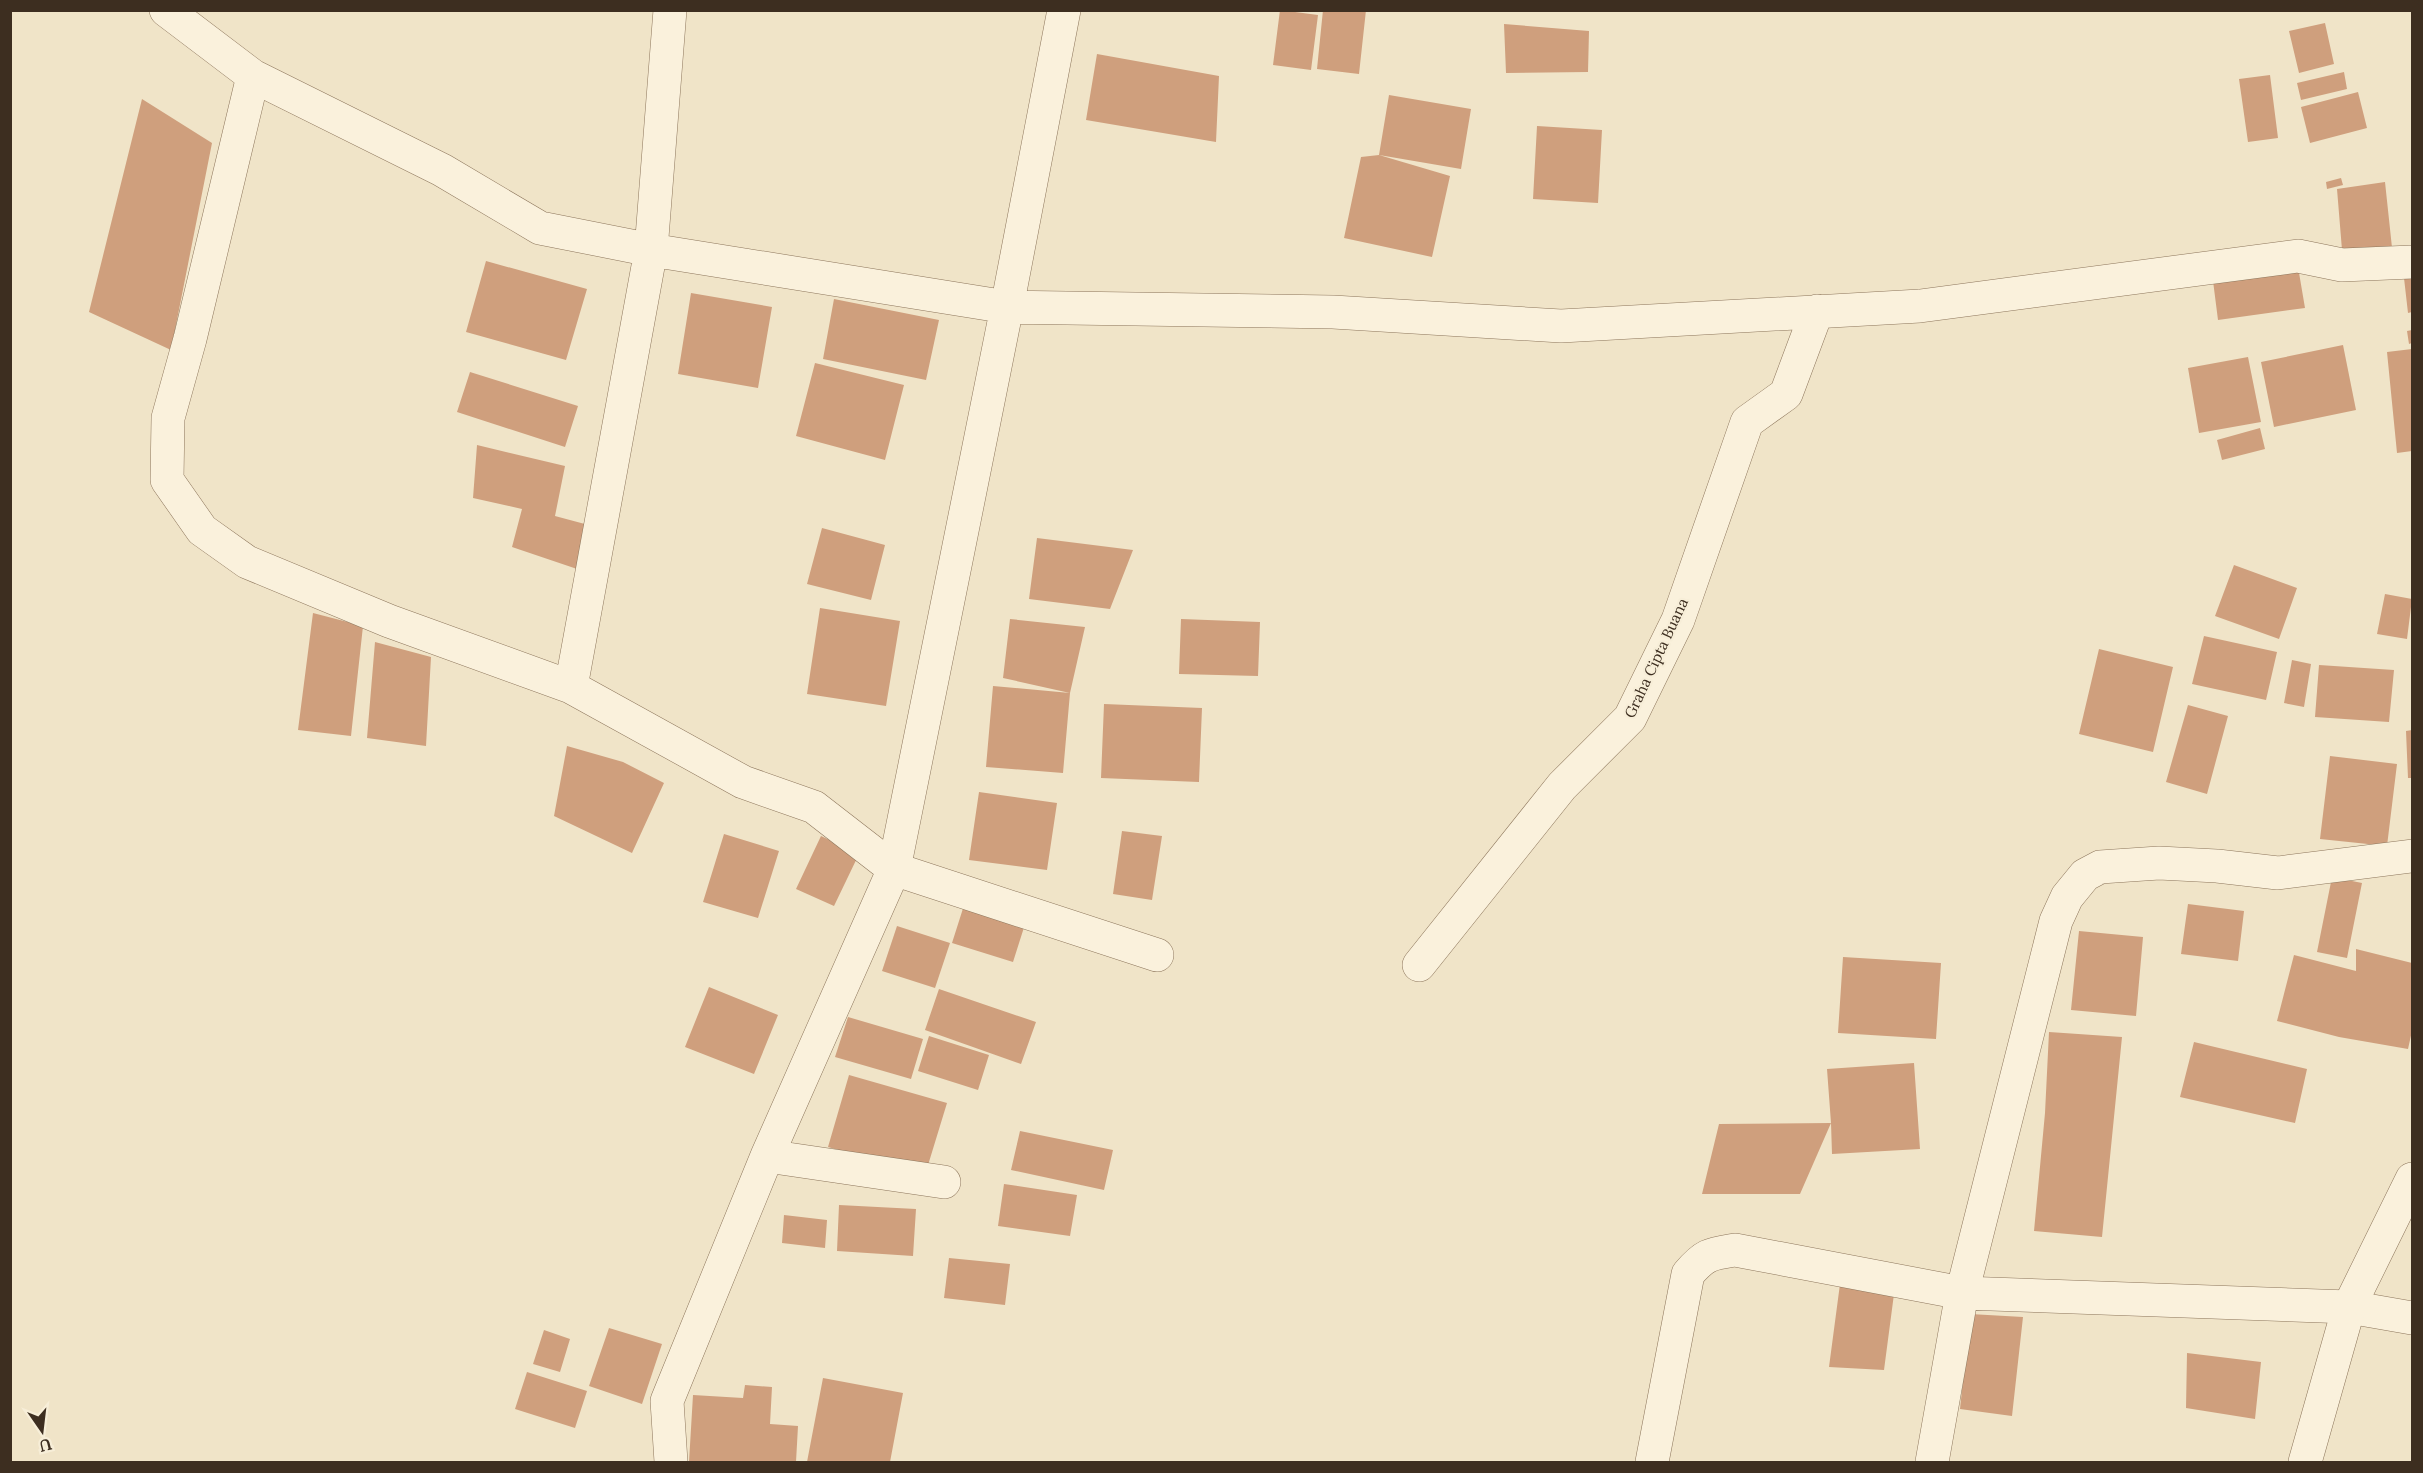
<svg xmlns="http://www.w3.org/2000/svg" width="2423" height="1473" font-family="Lora,serif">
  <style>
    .building { fill: #cf9f7d }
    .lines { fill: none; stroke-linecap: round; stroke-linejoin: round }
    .minor-casing { stroke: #8d765c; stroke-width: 34 }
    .tertiary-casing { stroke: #8d765c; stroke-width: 34 }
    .minor { stroke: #faf1dc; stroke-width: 33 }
    .tertiary { stroke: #faf1dc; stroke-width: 33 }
    .labels { text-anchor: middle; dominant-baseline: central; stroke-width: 4.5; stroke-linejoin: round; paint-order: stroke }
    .street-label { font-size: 15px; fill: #3d2e20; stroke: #f7eed8 }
  </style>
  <rect width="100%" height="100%" fill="#f0e4c8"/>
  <path class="building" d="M1280 10 1318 15 1311 70 1273 65Z
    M1323 10H1366L1359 74 1317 69Z
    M2325 23 2334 64 2299 73 2289 31Z
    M1504 24 1589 31 1588 72 1506 73Z
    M1097 54 1219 76 1216 142 1086 120Z
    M2344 72 2347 89 2301 100 2297 83Z
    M2270 75 2278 138 2248 142 2239 79Z
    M2358 92 2367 128 2310 143 2301 107Z
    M1389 95 1471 109 1461 169 1379 155Z
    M142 99 212 143 171 350 89 312Z
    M1537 126 1602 130 1598 203 1533 199Z
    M1379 155 1450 176 1432 257 1344 238 1361 157Z
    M2341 178 2343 185 2327 189 2326 182Z
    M2385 182 2393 257 2343 262 2337 189Z
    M486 261 587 289 566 360 466 332Z
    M2297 261 2305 308 2218 320 2212 273Z
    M2412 277V312L2408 313 2404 278Z
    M691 293 772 307 758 388 678 374Z
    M834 299 939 320 926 380 823 359Z
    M2412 330V343L2409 344 2407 331Z
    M2343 345 2356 410 2274 427 2261 362Z
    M2412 349V451L2397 453 2387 352Z
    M2248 357 2261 422 2199 433 2188 368Z
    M815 363 904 385 885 460 796 436Z
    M470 372 578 406 565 447 457 412Z
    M2260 428 2265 449 2222 460 2217 440Z
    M477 445 565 466 555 516 596 527 583 571 512 547 522 509 473 498Z
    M822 528 885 545 871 600 807 584Z
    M1037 538 1133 550 1110 609 1029 599Z
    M2234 565 2297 588 2279 639 2215 616Z
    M2385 594 2412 599 2407 639 2377 634Z
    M820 608 900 621 886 706 807 694Z
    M313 613 363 626 351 736 298 730Z
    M1010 619 1085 627 1070 693 1063 773 986 767 993 686 1070 693 1003 678Z
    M1181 619 1260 622 1258 676 1179 674Z
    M2204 636 2277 652 2266 700 2192 684Z
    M375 642 431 657 426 746 367 738Z
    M2099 649 2173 667 2153 752 2079 734Z
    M2292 660 2311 664 2304 707 2284 703Z
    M2319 665 2394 670 2389 722 2315 717Z
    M1104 704 1202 708 1199 782 1101 778Z
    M2188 705 2228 716 2207 794 2166 782Z
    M2412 730V778H2408L2406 731Z
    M567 746 623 762 664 783 632 853 554 816Z
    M2330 756 2397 764 2387 846 2320 839Z
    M979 792 1057 803 1047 870 969 860Z
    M1122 831 1162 836 1152 900 1113 894Z
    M724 834 779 851 758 918 703 902Z
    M821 836 859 854 834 906 796 889Z
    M2332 877 2362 883 2347 958 2317 952Z
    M966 899 1027 918 1013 962 952 943Z
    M2188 904 2244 911 2238 961 2181 954Z
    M897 926 950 943 935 988 882 971Z
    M2079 931 2143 937 2136 1016 2071 1010Z
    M2356 949 2412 963V1031L2408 1049 2339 1037 2277 1021 2294 955 2356 971Z
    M1843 957 1941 963 1936 1039 1838 1033Z
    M709 987 778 1015 754 1074 685 1047Z
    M939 989 1036 1022 1021 1064 925 1030Z
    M848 1017 923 1039 911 1079 835 1057Z
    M2049 1032 2122 1037 2102 1237 2034 1231 2045 1113Z
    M929 1036 989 1055 978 1090 918 1071Z
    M2194 1042 2307 1069 2295 1123 2180 1097Z
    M1914 1063 1920 1149 1832 1154 1831 1123 1800 1194H1702L1719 1124 1831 1123 1827 1069Z
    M849 1075 947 1103 925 1175 828 1147Z
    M1020 1131 1113 1150 1104 1190 1011 1170Z
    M1004 1184 1077 1195 1070 1236 998 1226Z
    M839 1205 916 1209 913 1256 837 1251Z
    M784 1215 827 1220 825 1248 782 1243Z
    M949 1258 1010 1264 1005 1305 944 1298Z
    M1840 1284 1894 1294 1884 1370 1829 1367Z
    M1970 1314 2023 1317 2012 1416 1960 1409Z
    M609 1328 662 1344 642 1404 589 1386Z
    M544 1330 570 1339 560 1372 533 1364Z
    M2187 1353 2261 1362 2255 1419 2186 1408Z
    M527 1372 587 1391 575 1428 515 1409Z
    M823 1378 903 1393 890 1462H807Z
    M745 1385 772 1387 770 1424 798 1426 796 1462H689L693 1395 743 1398Z"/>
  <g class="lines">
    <g class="minor-casing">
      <path id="minor" d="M166 10 253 76 442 170 540 228 651 250 1007 307 1333 312 1561 326 1920 306 2298 256 2342 265 2412 262
        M253 76 190 339 168 418 167 480 202 530 247 562 389 621 571 687 743 782 814 807 894 869 1157 955
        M571 687 651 250 670 10
        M1419 965 1562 786 1630 718 1678 620 1747 422 1786 394 1817 311
        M767 1156 944 1182
        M671 1462 667 1401 767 1156 894 869 1007 307 1064 10
        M1652 1462 1688 1274C1705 1254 1710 1254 1735 1250L1962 1293 2349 1307 2412 1318
        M1932 1462 1962 1293 2056 921 2067 897 2085 875 2100 867 2159 863 2217 866 2278 873 2412 856"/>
    </g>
    <g class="tertiary-casing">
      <path id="tertiary" d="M2305 1462 2349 1307 2412 1179"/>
    </g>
    <use href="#minor" class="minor"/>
    <use href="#tertiary" class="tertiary"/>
  </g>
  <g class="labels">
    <g class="street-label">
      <text transform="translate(1656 658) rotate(-65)">Graha Cipta Buana</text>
    </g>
  </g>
  <rect width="2423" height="1473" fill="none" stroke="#3d2e20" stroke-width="24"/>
  <g transform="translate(42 1431) rotate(166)" stroke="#f7eed8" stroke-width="4.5" paint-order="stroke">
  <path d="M0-4.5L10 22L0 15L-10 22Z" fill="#3d2e20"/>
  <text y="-9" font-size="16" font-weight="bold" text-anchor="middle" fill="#3d2e20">U</text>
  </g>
</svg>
